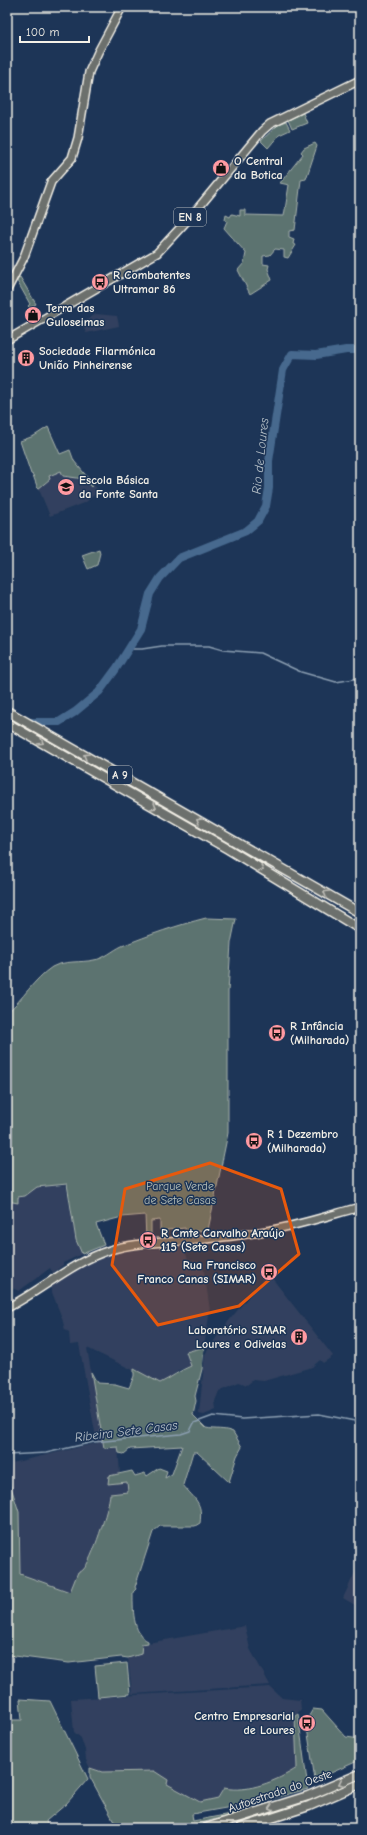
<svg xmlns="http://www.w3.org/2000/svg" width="367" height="1835" font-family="'Comic Neue',sans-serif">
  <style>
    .built { fill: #32415e }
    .green { fill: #5c736f; stroke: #a8b2ac }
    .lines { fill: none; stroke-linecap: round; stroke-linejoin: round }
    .stream { stroke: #8c9fb2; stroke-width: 1.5 }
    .river { stroke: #47698e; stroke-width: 8 }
    .major-casing { stroke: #f4f1e8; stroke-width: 10 }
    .highway-casing { stroke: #f4f1e8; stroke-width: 11 }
    .major { stroke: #6c706d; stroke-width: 7 }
    .highway { stroke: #6c706d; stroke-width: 8 }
    .oneway { stroke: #bebdb7 }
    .marked { fill: #e8590c; fill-opacity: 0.2; stroke: #e8590c; stroke-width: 3; stroke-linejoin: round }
    .labels { text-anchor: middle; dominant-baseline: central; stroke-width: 3; stroke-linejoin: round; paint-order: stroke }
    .shield { fill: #1d3557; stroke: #b4b9bc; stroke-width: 1 }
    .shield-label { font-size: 11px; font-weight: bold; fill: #f4f1e8 }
    .poi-label { font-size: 12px; font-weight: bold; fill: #f4f1e8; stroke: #1d3557; text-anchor: start }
    .park-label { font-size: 12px; fill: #b7bfb8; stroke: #1d3557 }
    .street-label { font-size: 12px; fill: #f4f1e8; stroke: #1d3557 }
    .water-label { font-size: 13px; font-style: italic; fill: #b7c1c8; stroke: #1d3557 }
  </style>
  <rect width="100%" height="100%" fill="#1d3557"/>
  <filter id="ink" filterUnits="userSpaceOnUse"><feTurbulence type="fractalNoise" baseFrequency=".025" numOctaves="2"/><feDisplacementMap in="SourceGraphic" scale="8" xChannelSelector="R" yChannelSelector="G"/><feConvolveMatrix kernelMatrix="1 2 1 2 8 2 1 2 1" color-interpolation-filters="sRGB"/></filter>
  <g filter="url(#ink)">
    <path class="built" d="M96 314 117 316 119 326 86 333 82 323Z
      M73 459 99 491 86 502 50 516 33 475Z
      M66 1185 76 1240 82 1254 63 1263V1265L53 1273 50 1268 19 1291 7 1286V1201L17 1203 18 1197 25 1196 37 1187Z
      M183 1246 188 1259 199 1262 204 1270 210 1310 204 1347 186 1353 191 1366 179 1370 169 1379 160 1383 87 1348 104 1448 118 1447 120 1474 109 1476V1484L127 1481 128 1492 110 1494 109 1501 103 1523 88 1563 83 1571 78 1572 70 1592 20 1574 19 1512 9 1481 12 1463 97 1443 79 1344 70 1345 69 1332 65 1330 62 1318 50 1287 79 1266 100 1258 106 1253Z
      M268 1273 333 1356 323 1363 320 1360 312 1367 264 1381 253 1380 247 1385 239 1382 219 1391 215 1401 216 1410 204 1415 199 1414 205 1354 223 1328Z
      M360 1562V1608L343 1598Z
      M245 1626 250 1649 270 1685 132 1694 128 1658 141 1654 142 1644Z
      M270 1687 282 1698 300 1700 301 1709 295 1716 297 1768 284 1777 257 1786 231 1789 224 1788 218 1798 200 1802 166 1784 154 1771 102 1772 90 1768 86 1760 85 1750 81 1738 74 1732 71 1699Z"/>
    <path class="green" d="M303 113 307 123 292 129 288 120Z
      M286 122 290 130 279 135 268 148 261 141 278 125Z
      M315 143 317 146 306 179 301 180 295 230 289 231V237L294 239 293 244 296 245 288 258 284 257V250L275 249 270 255 263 256V264L269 265 268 269 272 280 250 294 238 270 244 263 246 253 224 228 227 221 225 220 226 215 230 217 232 214 240 216V210H245V215L284 216 289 185 280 183 303 154 301 152 304 148Z
      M20 277 36 304 30 308 28 306 30 304 17 281Z
      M48 427 60 454 70 450 74 461 93 484 91 487 84 479 63 476 61 471 49 476 50 479 38 489 33 475 31 474 20 441 34 436Z
      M99 549 100 553 97 565 88 569 82 555Z
      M206 918 236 919 231 943 228 992V1133L208 1230 186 1232 185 1228 167 1230V1239H164V1231L160 1230V1220L151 1221V1238L146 1239 145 1215 122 1217 96 1224 104 1245 82 1254 76 1240 67 1184 37 1187 25 1196 18 1197V1203L7 1201V1013C23 999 34 979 52 967 65 960 81 963 94 960 104 959 113 950 122 946 149 935 178 925 206 918Z
      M204 1347 202 1369 195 1396 196 1401 193 1415 206 1428C215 1430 224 1428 233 1432L242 1447 237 1456 229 1482 197 1452H193L183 1485C195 1500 203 1502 200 1523L195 1526H160L153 1532 135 1587 136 1589 133 1592C133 1607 132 1634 148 1641V1643L142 1644 141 1654 128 1658 121 1657 69 1663 7 1655V1481H9L19 1512 20 1574 70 1592 78 1572C80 1571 82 1571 83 1570 92 1561 109 1507 110 1494L128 1492 127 1482 108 1484 109 1476 132 1471 135 1476 145 1473 147 1476 159 1468 167 1471 165 1478 172 1474 182 1446 130 1449 124 1454 119 1453 118 1447 104 1448 91 1372 97 1383 115 1384 129 1388 134 1376V1369L160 1383C171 1378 180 1370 191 1366L186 1352Z
      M127 1663 130 1694 98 1697 95 1666Z
      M20 1699 50 1701 88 1779 66 1804 46 1821 48 1827 52 1828H7V1720H22Z
      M313 1709 322 1710 346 1737 360 1739V1760L315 1780 306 1721Z
      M298 1714 308 1789 254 1803 192 1814 193 1821 241 1812 183 1828H89L109 1826 115 1823 90 1777V1768L102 1772 154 1771 168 1780 167 1784 200 1802 218 1798 224 1788C248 1793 277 1781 297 1768L295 1716Z"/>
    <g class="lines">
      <path class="stream" d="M129 649H142L162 646H209L223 650 260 653 301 672 336 682 360 678
        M7 1455 46 1453 94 1442 181 1434 190 1431 194 1423 213 1416 242 1419 319 1414 360 1422"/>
      <path class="river" d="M7 722H59L75 712 99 692 116 669 141 629 150 594 160 578 179 558 246 531 258 521 266 506 269 488V461L283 370 292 354 316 355 346 350H360"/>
      <g class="major-casing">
        <path id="major" d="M7 290 24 257 51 182 72 158 78 138 89 72 98 52 122 7
          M7 340 157 253 194 213 262 131 270 124 360 80
          M7 1308C42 1290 72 1262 110 1250 137 1241 176 1243 206 1239 224 1237 242 1235 260 1232 294 1227 327 1216 360 1207"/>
      </g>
      <g class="highway-casing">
        <path id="highway" d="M7 711 360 913
          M7 723 228 849 360 929
          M206 1828 308 1796 360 1774
          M241 1828 309 1806 360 1784"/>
      </g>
      <use href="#major" class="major"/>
      <use href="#highway" class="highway"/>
    </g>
    <defs><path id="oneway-chevron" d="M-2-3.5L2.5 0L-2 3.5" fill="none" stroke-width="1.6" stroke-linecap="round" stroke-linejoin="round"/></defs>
    <g class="oneway">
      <use href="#oneway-chevron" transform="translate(41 742) rotate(30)"/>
      <use href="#oneway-chevron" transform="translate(86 756) rotate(-150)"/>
      <use href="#oneway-chevron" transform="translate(154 807) rotate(30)"/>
      <use href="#oneway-chevron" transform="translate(199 820) rotate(-150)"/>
      <use href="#oneway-chevron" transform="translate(261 869) rotate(31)"/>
      <use href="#oneway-chevron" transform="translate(326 893) rotate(-150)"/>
      <use href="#oneway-chevron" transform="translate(341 1783) rotate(156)"/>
      <use href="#oneway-chevron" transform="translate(271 1808) rotate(162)"/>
    </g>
  </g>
  <path class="marked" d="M210 1163 281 1189 299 1254 239 1306 158 1325 112 1265 125 1189Z"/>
  <defs>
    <g id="shop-disc" transform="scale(0.9)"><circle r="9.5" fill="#ff9aa2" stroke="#1d3557"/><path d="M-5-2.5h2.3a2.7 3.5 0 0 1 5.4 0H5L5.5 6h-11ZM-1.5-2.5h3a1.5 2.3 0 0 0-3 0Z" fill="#111"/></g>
    <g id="bus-disc" transform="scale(0.9)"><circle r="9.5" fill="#ff9aa2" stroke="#1d3557"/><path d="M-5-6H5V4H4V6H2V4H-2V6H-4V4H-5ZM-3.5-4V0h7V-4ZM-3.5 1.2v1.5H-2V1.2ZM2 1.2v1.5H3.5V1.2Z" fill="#111"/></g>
    <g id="building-disc" transform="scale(0.9)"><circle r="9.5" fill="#ff9aa2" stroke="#1d3557"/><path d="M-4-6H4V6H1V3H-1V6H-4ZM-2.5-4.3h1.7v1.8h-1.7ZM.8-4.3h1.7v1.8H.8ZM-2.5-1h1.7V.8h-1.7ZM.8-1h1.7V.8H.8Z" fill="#111"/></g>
    <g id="school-disc" transform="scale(0.9)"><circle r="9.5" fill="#ff9aa2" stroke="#1d3557"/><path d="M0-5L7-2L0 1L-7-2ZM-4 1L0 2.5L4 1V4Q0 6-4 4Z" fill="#111"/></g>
  </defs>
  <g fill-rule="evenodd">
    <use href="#shop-disc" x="221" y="168"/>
    <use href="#bus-disc" x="100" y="282"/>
    <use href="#shop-disc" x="33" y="315"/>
    <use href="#building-disc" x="26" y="358"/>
    <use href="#school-disc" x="66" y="487"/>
    <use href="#bus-disc" x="277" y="1033"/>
    <use href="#bus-disc" x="254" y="1141"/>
    <use href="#bus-disc" x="148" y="1240"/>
    <use href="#bus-disc" x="269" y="1272"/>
    <use href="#building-disc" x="299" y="1337"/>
    <use href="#bus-disc" x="307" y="1723"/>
  </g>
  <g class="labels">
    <g class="shield">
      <rect x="174" y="208" width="32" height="18" rx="3"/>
      <rect x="108" y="766" width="24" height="18" rx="3"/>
    </g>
    <g class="shield-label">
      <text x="190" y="217">EN 8</text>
      <text x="120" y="775">A 9</text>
    </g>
    <g class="poi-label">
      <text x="234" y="161">O Central<tspan x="234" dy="14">da Botica</tspan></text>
      <text x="113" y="275">R Combatentes<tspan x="113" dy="14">Ultramar 86</tspan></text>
      <text x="46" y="308">Terra das<tspan x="46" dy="14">Guloseimas</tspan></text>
      <text x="39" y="351">Sociedade Filarmónica<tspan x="39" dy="14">União Pinheirense</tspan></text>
      <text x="79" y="480">Escola Básica<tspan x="79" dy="14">da Fonte Santa</tspan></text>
      <text x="290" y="1026">R Infância<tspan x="290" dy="14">(Milharada)</tspan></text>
      <text x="267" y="1134">R 1 Dezembro<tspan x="267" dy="14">(Milharada)</tspan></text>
      <text x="161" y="1233">R Cmte Carvalho Araújo<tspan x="161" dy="14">115 (Sete Casas)</tspan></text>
      <text x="256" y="1265" text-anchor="end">Rua Francisco<tspan x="256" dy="14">Franco Canas (SIMAR)</tspan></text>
      <text x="286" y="1330" text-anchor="end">Laboratório SIMAR<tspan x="286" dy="14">Loures e Odivelas</tspan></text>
      <text x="294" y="1716" text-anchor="end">Centro Empresarial<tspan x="294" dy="14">de Loures</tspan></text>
    </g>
    <g class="park-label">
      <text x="180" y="1186">Parque Verde<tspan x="180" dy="14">de Sete Casas</tspan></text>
    </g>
    <g class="street-label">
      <text transform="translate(280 1791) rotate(-19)">Autoestrada do Oeste</text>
    </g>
    <g class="water-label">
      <text transform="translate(260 456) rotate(-84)">Rio de Loures</text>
      <text transform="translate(126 1431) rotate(-7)">Ribeira Sete Casas</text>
    </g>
  </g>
  <rect width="367" height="1835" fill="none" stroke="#1d3557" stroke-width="24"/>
  <rect x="12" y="12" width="343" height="1811" fill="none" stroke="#f4f1e8" stroke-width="1.5" filter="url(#ink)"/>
  <path d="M20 36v6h69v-6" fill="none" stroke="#f4f1e8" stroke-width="2"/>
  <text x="26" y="36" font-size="12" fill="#f4f1e8" stroke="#1d3557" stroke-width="3" paint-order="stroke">100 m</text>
</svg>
